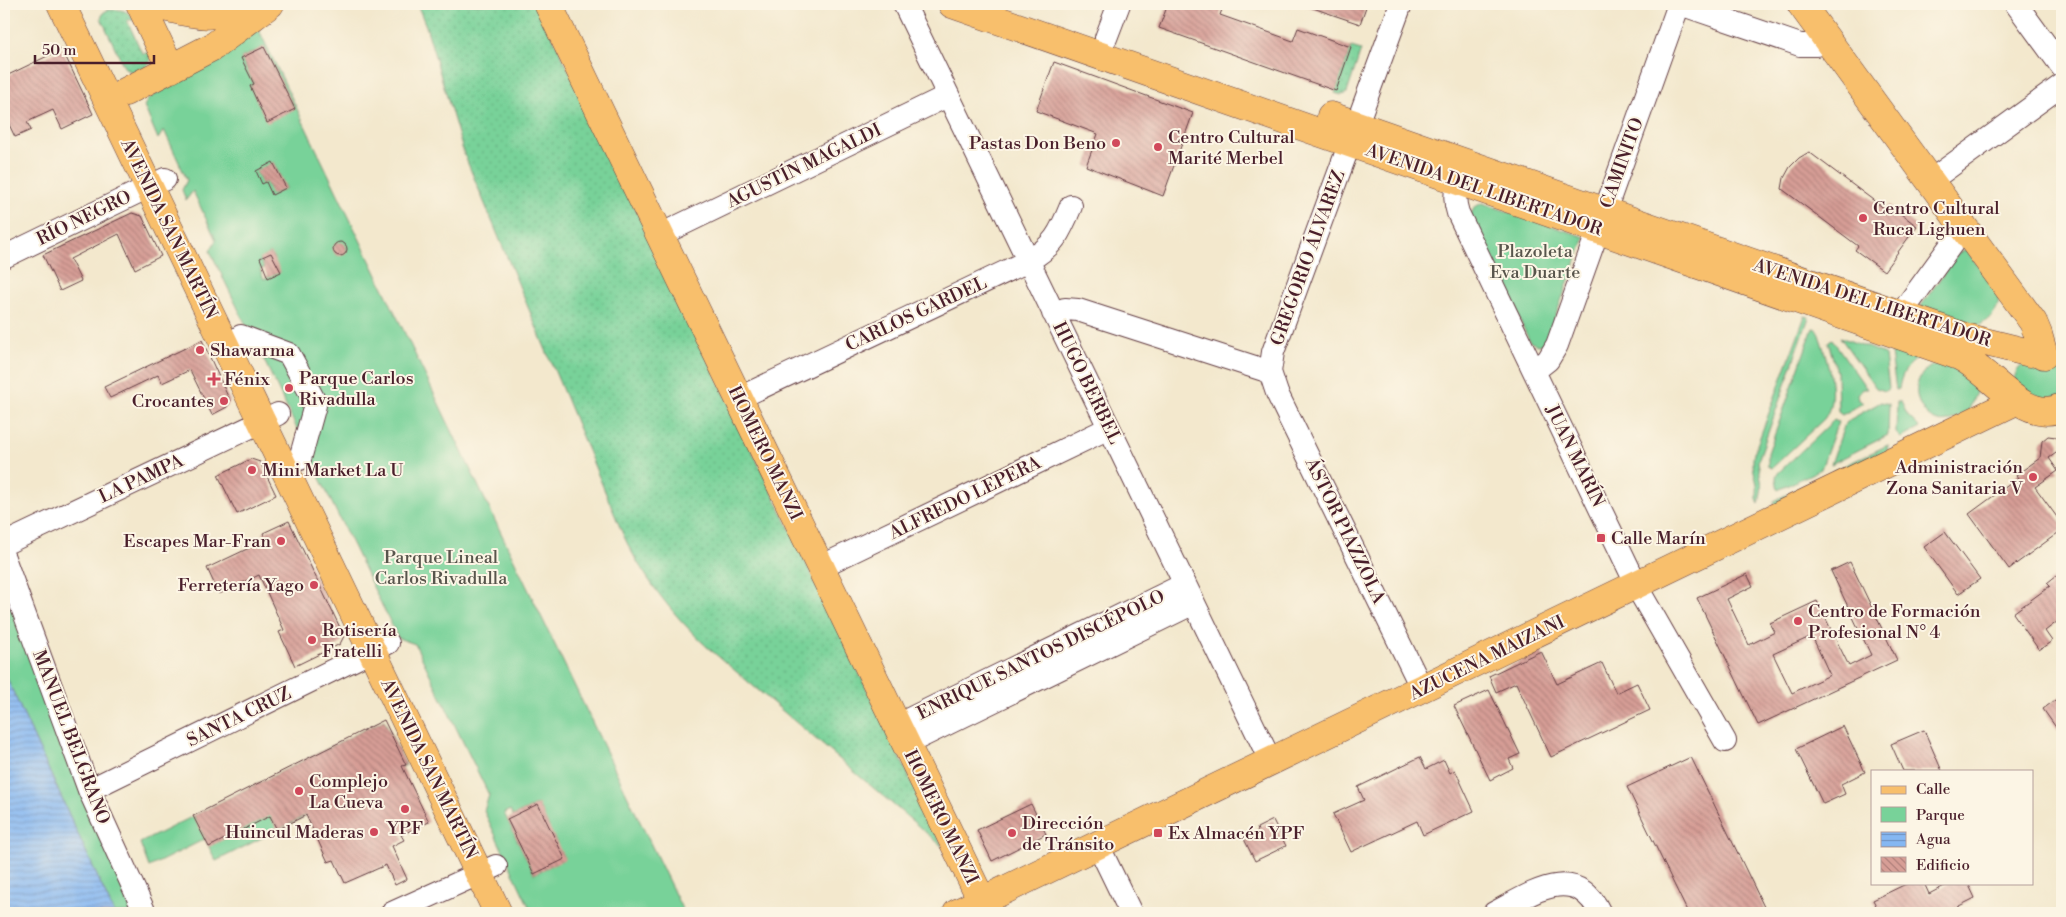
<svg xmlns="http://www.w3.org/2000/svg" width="2066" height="917" font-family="'Libre Bodoni',serif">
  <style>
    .grass { fill: url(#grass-dots); stroke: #617862 }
    .park { fill: #78d299; stroke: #617862; fill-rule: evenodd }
    .water { fill: url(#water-rules); stroke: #686b8e }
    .building { fill: url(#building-back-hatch); fill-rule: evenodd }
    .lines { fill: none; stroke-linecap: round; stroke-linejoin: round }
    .minor-casing { stroke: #633d43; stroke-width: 24 }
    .major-casing { stroke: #633d43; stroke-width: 29 }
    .highway-casing { stroke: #633d43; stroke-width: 29 }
    .minor { stroke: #fff; stroke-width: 22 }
    .major { stroke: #f8bf6c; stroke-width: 28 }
    .highway { stroke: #f8bf6c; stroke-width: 28 }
    .poi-dot { fill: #d1495b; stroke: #fcf5e5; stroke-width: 2 }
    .labels { text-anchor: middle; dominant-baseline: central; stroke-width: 4; stroke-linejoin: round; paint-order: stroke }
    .poi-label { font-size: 18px; fill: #4a1f2b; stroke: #fcf5e5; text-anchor: start }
    .street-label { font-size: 18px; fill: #4a1f2b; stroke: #fcf5e5 }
    .park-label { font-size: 18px; fill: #58554c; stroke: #fcf5e5 }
  </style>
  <defs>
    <pattern id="grass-dots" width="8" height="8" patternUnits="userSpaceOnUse" patternTransform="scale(1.25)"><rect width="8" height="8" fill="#78d299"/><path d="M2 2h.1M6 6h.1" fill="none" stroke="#69b484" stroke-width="1.8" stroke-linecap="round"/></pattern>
    <pattern id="water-rules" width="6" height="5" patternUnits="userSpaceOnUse" patternTransform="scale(1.25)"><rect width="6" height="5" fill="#85b7f2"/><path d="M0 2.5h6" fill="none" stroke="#6f94c4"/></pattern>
    <pattern id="building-back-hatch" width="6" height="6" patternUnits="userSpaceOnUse" patternTransform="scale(1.25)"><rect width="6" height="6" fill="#d79e96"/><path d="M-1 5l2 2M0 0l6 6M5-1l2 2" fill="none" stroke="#b0807b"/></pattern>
  </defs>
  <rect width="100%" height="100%" fill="#fcf5e5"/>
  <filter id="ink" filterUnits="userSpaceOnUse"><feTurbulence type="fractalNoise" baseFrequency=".02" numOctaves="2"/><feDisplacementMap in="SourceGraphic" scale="10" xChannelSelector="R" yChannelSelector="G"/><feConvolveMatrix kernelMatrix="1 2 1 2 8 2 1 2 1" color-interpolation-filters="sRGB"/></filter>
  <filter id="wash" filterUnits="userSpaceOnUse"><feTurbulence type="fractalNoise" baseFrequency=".0096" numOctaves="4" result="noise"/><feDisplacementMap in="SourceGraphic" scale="20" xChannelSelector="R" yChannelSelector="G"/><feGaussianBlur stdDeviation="1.12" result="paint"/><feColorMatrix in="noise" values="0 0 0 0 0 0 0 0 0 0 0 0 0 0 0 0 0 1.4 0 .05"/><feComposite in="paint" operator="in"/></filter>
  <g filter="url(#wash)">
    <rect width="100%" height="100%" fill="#f3e8cd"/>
    <path class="grass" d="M417 4H537L943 847 706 646C672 614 641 575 622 532L464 154 426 26Z
      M108 10C121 10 126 8 134 20H127L142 53H150C154 65 143 68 133 72L127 70 124 67 101 18 104 12Z
      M1351 47 1361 50 1347 93 1342 95 1335 93Z"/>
    <path class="park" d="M257 26 684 913H532L484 811 489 795 415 644 398 638 311 460 321 405 246 325 210 251 216 240 193 191 186 200 182 190 187 180 164 130 158 139 144 106 149 98 214 62ZM264 47 294 109 267 122 250 86 254 84 241 58ZM273 162 286 188 272 195 266 182 262 184 256 171ZM271 253 280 272 264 279 260 270 264 268 260 259ZM538 804 564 859 534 874 504 813 510 810 513 816Z
      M1482 203 1585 237 1545 344 1538 345 1530 342 1470 215 1475 207Z
      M1964 251H1967C1976 264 1990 278 1997 293 2004 308 1986 324 1973 328L1922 308 1921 306 1958 253Z
      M1805 316 1809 317 1758 461 1762 486 1759 504C1755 497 1758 493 1757 485 1755 473 1751 466 1754 453Z
      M1813 328 1817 329C1825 352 1841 397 1824 419L1772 468 1768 466V453Z
      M1840 337 1882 353 1885 356 1889 388 1885 391 1876 388Z
      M1832 339 1867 389H1862L1858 394 1859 400 1863 403 1842 415 1838 412 1837 372 1828 342Z
      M1895 349 1920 357C1907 365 1901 374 1899 389L1896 390 1891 353Z
      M261 354 282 360 306 410 298 431Z
      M1942 362 1973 380 1976 392 1969 410C1963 413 1955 419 1948 421 1919 428 1898 373 1942 362Z
      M2028 362C2042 362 2052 363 2062 374V398L2053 403 2015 385C2013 373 2018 367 2028 362Z
      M1881 402 1889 404 1888 435 1831 464 1844 426 1849 420Z
      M1897 402H1901L1908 416 1920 428 1901 438 1896 433Z
      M1834 420 1838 422 1821 469 1778 490 1776 478 1778 473Z
      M1888 445 1887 453 1836 478 1833 471Z
      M1824 476 1827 482 1776 507 1773 501Z
      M4 587 134 913H114L4 672Z
      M384 720 406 765 216 861 205 839 149 867 140 843Z"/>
    <path class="water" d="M4 672 114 913H4Z"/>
    <g id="blocks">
      <path class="building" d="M1168 4H1188L1199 7 1200 4H1224L1220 15 1293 41 1298 28 1351 47 1336 91 1159 28Z
        M1307 4H1367L1360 24 1307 6Z
        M264 47 295 109 267 123 250 86 254 84 241 58Z
        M62 49 93 114 62 129 53 110 27 122 31 130 15 137 4 114V77Z
        M1054 62 1193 113 1163 196 1086 166 1098 134 1036 111Z
        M1809 152 1885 209 1889 205 1917 226 1884 271 1855 250 1858 246 1782 189 1784 178 1790 167 1799 158Z
        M273 162 286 188 272 195 266 182 262 184 256 171Z
        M132 213 142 216 161 256 135 269 119 234 70 259 81 281 60 291 43 255Z
        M333 249a7 7 0 1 1 14 0a7 7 0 1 1-14 0Z
        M271 253 281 272 268 278 260 258Z
        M202 340 230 401 227 407 212 415 190 370 162 383 158 375 110 398 104 387Z
        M2048 436 2056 437 2060 443 2059 451 2049 458 2058 471 2035 487 2062 524V530L2009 569 1969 514 2018 478 2016 475 2040 458 2042 441Z
        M251 459 260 462 276 495 237 514 218 475Z
        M289 521 344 636 340 644 295 666 279 632 284 630 259 575 219 594 207 568 266 540 263 533Z
        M1945 532 1980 579 1958 594 1924 547Z
        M1850 562 1897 660 1758 725 1697 598 1747 574 1753 586 1727 599 1749 645 1775 632 1770 623 1817 601 1849 666 1871 655 1831 571ZM1812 636 1830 675 1792 693 1773 654Z
        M2062 571V618L2045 631 2052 641 2039 650 2013 613 2050 586 2047 583Z
        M1541 651 1557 684 1602 663 1616 693 1637 683 1650 710 1551 757 1516 683 1496 692 1489 676Z
        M1489 690 1520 754 1509 759 1513 768 1490 780 1454 706Z
        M2062 695V736L2043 709Z
        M384 720 406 765 402 766 429 822 401 835 404 840 392 846 407 879 395 885 386 865 345 883 334 860 328 862 306 815 277 830 270 816 209 847 193 816Z
        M1843 726 1865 772 1841 784 1845 794 1823 804 1796 749Z
        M1924 730 1942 771H1903L1891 744Z
        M1420 757 1426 769 1444 760 1450 773 1455 770 1474 811 1423 835 1417 821 1351 852 1333 814 1364 800 1358 787Z
        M1691 757 1767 913H1688L1627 787Z
        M538 804 565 859 534 874 507 819Z
        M1031 804 1046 834 992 861 977 830Z
        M1273 820 1286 846 1255 861 1244 839 1258 831 1257 828Z
        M1908 883H1924L1929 894 1950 883H1968L1975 898 1957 907 1960 913H1880L1873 900Z"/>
    </g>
  </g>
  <g filter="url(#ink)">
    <use href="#blocks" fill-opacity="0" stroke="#633d43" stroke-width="1"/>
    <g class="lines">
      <g class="minor-casing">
        <path id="minor" d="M904 4 1271 762
          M1401 4 1273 352 1270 372 1277 393 1422 689
          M1680 4 1800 45H1816L1827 39
          M2016 4 2062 67
          M1106 38 1119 4
          M1463 166C1457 182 1452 196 1458 213L1642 596 1725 741
          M1930 181 2062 85
          M660 235 947 96
          M4 257 165 179
          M1053 313 1065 309 1078 310 1270 372
          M1900 315 1964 227
          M241 336 289 354 313 398 315 405 300 459
          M1534 371 1548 360 1557 345 1679 4
          M739 398 1028 261C1054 246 1060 233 1071 206
          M4 544 278 414
          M4 558 89 790 145 913
          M820 567 1109 428
          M897 725 1185 584
          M906 744 1194 603
          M89 790 388 643
          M1098 845 1131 913
          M392 913 496 866
          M1494 913C1529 895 1575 861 1600 913"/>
      </g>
      <g class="major-casing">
        <path id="major" d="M140 4 171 69
          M151 4C184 11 214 24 246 4
          M548 4 982 901
          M952 4 1959 356C1990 370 2025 426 2062 407
          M1801 4 2033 322 2038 334 2044 355
          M125 92 214 46 270 4
          M1331 116 1965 337 2030 353
          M957 913 2016 401"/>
      </g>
      <g class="highway-casing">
        <path id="highway" d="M61 4 498 913"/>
      </g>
      <use href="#minor" class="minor"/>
      <use href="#major" class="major"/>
      <use href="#highway" class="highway"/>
    </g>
  </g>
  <g class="poi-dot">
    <circle cx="1116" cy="143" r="5"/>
    <circle cx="1158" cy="147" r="5"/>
    <circle cx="1863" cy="218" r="5"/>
    <circle cx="200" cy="350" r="5"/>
    <path d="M211.5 371.5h5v5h5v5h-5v5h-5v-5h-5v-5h5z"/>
    <circle cx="289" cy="388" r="5"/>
    <circle cx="224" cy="401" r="5"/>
    <circle cx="252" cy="470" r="5"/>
    <circle cx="2033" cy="477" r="5"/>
    <rect x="1596" y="533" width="10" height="10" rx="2.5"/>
    <circle cx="281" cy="541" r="5"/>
    <circle cx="314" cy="585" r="5"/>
    <circle cx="1798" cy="621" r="5"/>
    <circle cx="312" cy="640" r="5"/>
    <circle cx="299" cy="791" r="5"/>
    <circle cx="405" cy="809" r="5"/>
    <circle cx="374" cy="832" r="5"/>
    <circle cx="1012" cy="833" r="5"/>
    <rect x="1153" y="828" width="10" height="10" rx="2.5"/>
  </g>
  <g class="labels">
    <g class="poi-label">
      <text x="1168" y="137">Centro Cultural<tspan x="1168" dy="21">Marité Merbel</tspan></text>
      <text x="1106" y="143" text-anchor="end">Pastas Don Beno</text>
      <text x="1873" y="208">Centro Cultural<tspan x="1873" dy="21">Ruca Lighuen</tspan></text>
      <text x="210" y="350">Shawarma</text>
      <text x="299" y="378">Parque Carlos<tspan x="299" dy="21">Rivadulla</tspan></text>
      <text x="224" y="379">Fénix</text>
      <text x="214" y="401" text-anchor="end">Crocantes</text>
      <text x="2023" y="467" text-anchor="end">Administración<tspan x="2023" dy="21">Zona Sanitaria V</tspan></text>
      <text x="262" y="470">Mini Market La U</text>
      <text x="1611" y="538">Calle Marín</text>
      <text x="271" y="541" text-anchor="end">Escapes Mar-Fran</text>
      <text x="304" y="585" text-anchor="end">Ferretería Yago</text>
      <text x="1808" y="611">Centro de Formación<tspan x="1808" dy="21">Profesional N° 4</tspan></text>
      <text x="322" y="630">Rotisería<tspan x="322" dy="21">Fratelli</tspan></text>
      <text x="309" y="781">Complejo<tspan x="309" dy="21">La Cueva</tspan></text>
      <text x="1022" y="823">Dirección<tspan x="1022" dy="21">de Tránsito</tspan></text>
      <text x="405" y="828" text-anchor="middle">YPF</text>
      <text x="364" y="832" text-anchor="end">Huincul Maderas</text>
      <text x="1168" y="833">Ex Almacén YPF</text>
    </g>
    <g class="street-label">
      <text transform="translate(1622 163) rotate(-70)">CAMINITO</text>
      <text transform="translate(804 166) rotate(-26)">AGUSTÍN MAGALDI</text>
      <text transform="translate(1484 190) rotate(19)">AVENIDA DEL LIBERTADOR</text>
      <text transform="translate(84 218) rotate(-26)">RÍO NEGRO</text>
      <text transform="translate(169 229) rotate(64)">AVENIDA SAN MARTÍN</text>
      <text transform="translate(1308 258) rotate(-70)">GREGORIO ÁLVAREZ</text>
      <text transform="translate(1872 303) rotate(18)">AVENIDA DEL LIBERTADOR</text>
      <text transform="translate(916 314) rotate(-25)">CARLOS GARDEL</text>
      <text transform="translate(1087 383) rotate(64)">HUGO BERBEL</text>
      <text transform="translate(765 453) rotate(64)">HOMERO MANZI</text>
      <text transform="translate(1575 456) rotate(64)">JUAN MARÍN</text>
      <text transform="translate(141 479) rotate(-25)">LA PAMPA</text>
      <text transform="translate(965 498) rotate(-26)">ALFREDO LEPERA</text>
      <text transform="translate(1345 531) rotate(64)">ÁSTOR PIAZZOLA</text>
      <text transform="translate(1041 655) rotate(-26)">ENRIQUE SANTOS DISCÉPOLO</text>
      <text transform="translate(1487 658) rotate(-26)">AZUCENA MAIZANI</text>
      <text transform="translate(239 717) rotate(-26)">SANTA CRUZ</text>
      <text transform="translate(71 737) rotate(69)">MANUEL BELGRANO</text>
      <text transform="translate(429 769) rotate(64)">AVENIDA SAN MARTÍN</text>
      <text transform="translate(941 817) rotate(64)">HOMERO MANZI</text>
    </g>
    <g class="park-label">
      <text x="1535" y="251">Plazoleta<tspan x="1535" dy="21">Eva Duarte</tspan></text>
      <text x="441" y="557">Parque Lineal<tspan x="441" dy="21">Carlos Rivadulla</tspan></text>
    </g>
  </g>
  <rect width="2066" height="917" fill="none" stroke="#fcf5e5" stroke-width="20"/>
  <rect x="1871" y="770" width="162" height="115" fill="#fcf5e5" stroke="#b59f9b"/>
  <rect x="1881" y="786" width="25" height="8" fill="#f8bf6c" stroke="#b59f9b"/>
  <text x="1916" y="794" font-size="15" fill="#4a1f2b">Calle</text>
  <rect x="1881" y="807" width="25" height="15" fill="#78d299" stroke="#b59f9b"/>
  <text x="1916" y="820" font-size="15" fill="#4a1f2b">Parque</text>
  <rect x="1881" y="832" width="25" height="15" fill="url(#water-rules)" stroke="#b59f9b"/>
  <text x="1916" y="844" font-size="15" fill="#4a1f2b">Agua</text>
  <rect x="1881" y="857" width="25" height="15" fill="url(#building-back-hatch)" stroke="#b59f9b"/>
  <text x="1916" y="870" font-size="15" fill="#4a1f2b">Edificio</text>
  <path d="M35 55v8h119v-8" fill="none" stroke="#4a1f2b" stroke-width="2.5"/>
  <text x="42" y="55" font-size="15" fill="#4a1f2b" stroke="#fcf5e5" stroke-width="4" paint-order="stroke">50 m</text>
</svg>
